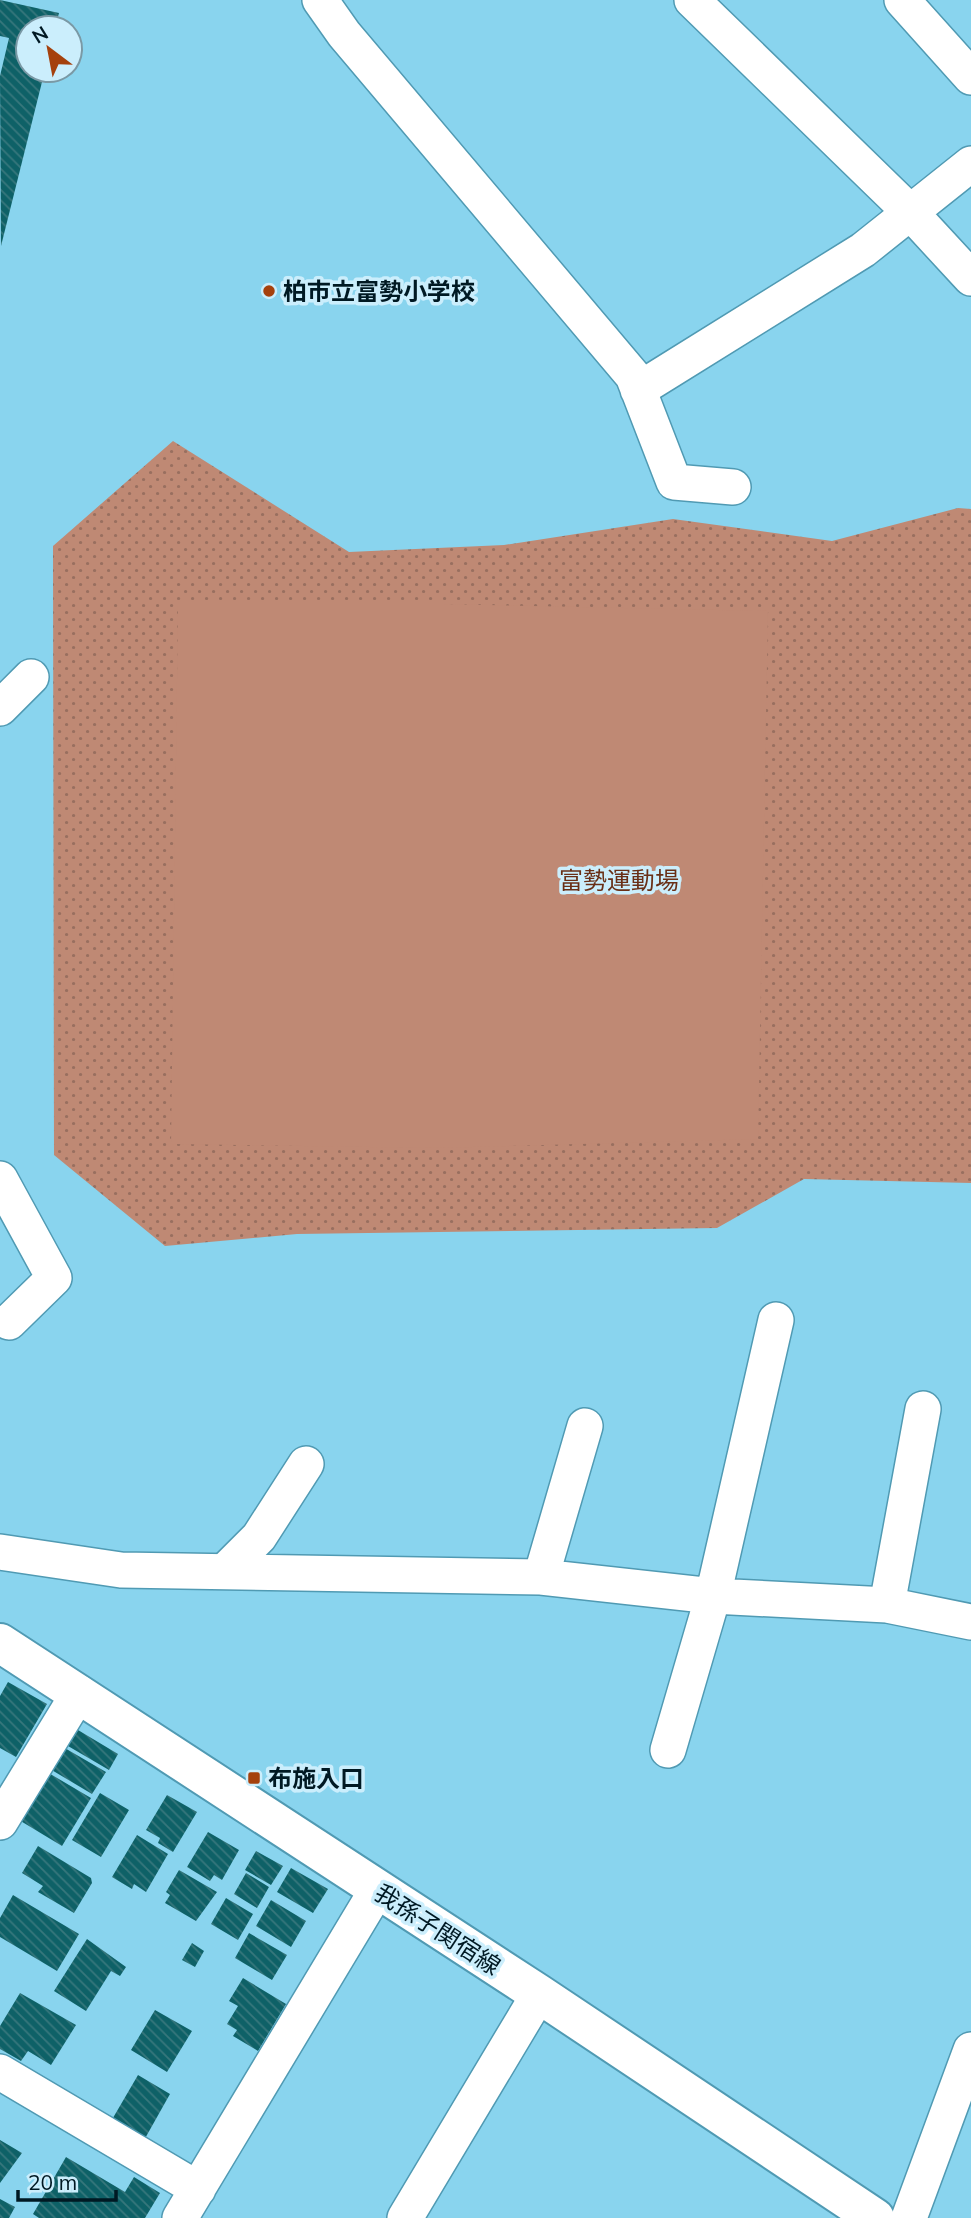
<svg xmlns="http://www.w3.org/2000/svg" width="971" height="2218" font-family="Mulish,'Noto Sans JP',sans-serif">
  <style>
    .green { fill: url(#green-dots) }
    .pitch { fill: #bf8974 }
    .building { fill: url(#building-back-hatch) }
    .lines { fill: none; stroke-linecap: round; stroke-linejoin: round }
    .minor-casing { stroke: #509ab3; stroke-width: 38 }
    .major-casing { stroke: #509ab3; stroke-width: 42 }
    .minor { stroke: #fff; stroke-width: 35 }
    .major { stroke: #fff; stroke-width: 38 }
    .poi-dot { fill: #a5410d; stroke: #cbeefc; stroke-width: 2.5 }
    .labels { text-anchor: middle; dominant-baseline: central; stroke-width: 7; stroke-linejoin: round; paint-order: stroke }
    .poi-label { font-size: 24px; font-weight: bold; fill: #001923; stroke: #cbeefc; text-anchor: start }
    .park-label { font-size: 24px; fill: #692f16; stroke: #cbeefc }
    .street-label { font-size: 24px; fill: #001923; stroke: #cbeefc }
  </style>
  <defs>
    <pattern id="green-dots" width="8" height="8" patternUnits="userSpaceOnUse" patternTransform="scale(1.75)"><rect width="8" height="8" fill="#bf8974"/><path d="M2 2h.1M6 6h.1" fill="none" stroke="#996f5f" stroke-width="1.8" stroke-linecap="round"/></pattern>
    <pattern id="building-back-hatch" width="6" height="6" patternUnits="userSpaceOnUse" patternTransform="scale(1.75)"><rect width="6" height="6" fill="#0e6167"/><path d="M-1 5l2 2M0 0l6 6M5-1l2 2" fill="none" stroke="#37777c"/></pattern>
  </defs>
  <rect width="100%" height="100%" fill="#89d4ee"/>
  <path class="green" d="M173 441 349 552 504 545 673 519 832 541 958 508 971 509V1183L804 1179 717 1228 297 1234 165 1246 54 1155 53 546Z"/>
  <path class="pitch" d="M178 604H444L768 611 758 1139 436 1148 171 1144Z"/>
  <path class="building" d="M0 0 59 13 55 28H28V70H45L1 246 0 76 9 38 0 36Z
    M8 1682 47 1704 16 1757 0 1748V1696Z
    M78 1730 118 1754 109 1770 68 1746Z
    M63 1747 106 1772 92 1794 50 1769Z
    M47 1772 91 1798 62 1846 19 1820Z
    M100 1793 129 1810 101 1857 72 1840Z
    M167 1795 197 1812 173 1852 158 1843 160 1838 146 1830Z
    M208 1832 239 1850 222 1880 214 1875 210 1881 187 1867Z
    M137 1835 168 1854 146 1892 134 1884 132 1889 112 1877Z
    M38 1846 91 1878 92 1883 74 1913 38 1892 43 1886 22 1873Z
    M256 1851 283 1866 271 1885 245 1870Z
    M291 1868 328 1889 313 1913 277 1892Z
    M179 1870 217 1892 196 1921 165 1903 170 1895 166 1892Z
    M246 1873 269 1887 257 1908 234 1894Z
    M13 1895 79 1934 57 1971 0 1937V1918Z
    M226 1898 253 1914 238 1940 211 1924Z
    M271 1900 306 1921 291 1947 256 1926Z
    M249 1933 287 1955 272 1980 235 1958Z
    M87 1939 126 1967 120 1976 111 1971 86 2011 54 1991Z
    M192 1943 204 1951 195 1967 182 1960Z
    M243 1978 286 2004 258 2051 233 2036 237 2030 227 2024 238 2006 229 2001Z
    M20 1993 76 2025 51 2065 28 2051 21 2061 0 2049V2026Z
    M155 2010 192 2031 167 2072 131 2050Z
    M138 2075 170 2094 143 2142 110 2123Z
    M0 2140 22 2153 0 2183Z
    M66 2157 125 2192 134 2177 160 2193 145 2218H39L33 2214Z
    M0 2199 15 2207 9 2218H0Z"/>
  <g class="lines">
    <g class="minor-casing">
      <path id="minor" d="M320 0 344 34 633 376 674 482 733 487
        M692 0 911 213 971 278
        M902 0 971 77
        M638 390 863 250 971 164
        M0 708 31 677
        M0 1179 54 1278 9 1322
        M0 1552 121 1570 541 1577 713 1596 887 1605 971 1622
        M225 1571 259 1537 306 1464
        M541 1577 585 1426
        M887 1605 923 1409
        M668 1750 713 1596 776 1320
        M0 1822 79 1693
        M0 2072 198 2189
        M180 2218 377 1890
        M405 2218 539 1994
        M909 2218 971 2050"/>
    </g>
    <g class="major-casing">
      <path id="major" d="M0 1643 539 1994 875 2218"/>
    </g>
    <use href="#minor" class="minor"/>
    <use href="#major" class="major"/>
  </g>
  <g class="poi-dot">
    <circle cx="269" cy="291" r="7"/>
    <rect x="247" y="1771" width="14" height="14" rx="3.5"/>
  </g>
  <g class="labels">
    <g class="poi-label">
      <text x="283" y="291">柏市立富勢小学校</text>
      <text x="268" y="1778">布施入口</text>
    </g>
    <g class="park-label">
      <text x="619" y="880">富勢運動場</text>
    </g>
    <g class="street-label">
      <text transform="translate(438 1929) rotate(33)">我孫子関宿線</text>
    </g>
  </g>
  <g transform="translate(49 49) rotate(328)"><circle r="33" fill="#cbeefc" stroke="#7a99a5" stroke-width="2"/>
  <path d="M0-5L12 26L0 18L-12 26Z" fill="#a5410d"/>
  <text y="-10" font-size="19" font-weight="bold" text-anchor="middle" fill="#001923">N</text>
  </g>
  <path d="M18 2190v10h98v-10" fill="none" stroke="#001923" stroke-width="3.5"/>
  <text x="28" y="2190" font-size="21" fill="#001923" stroke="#cbeefc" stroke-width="5" paint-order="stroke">20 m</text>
</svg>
